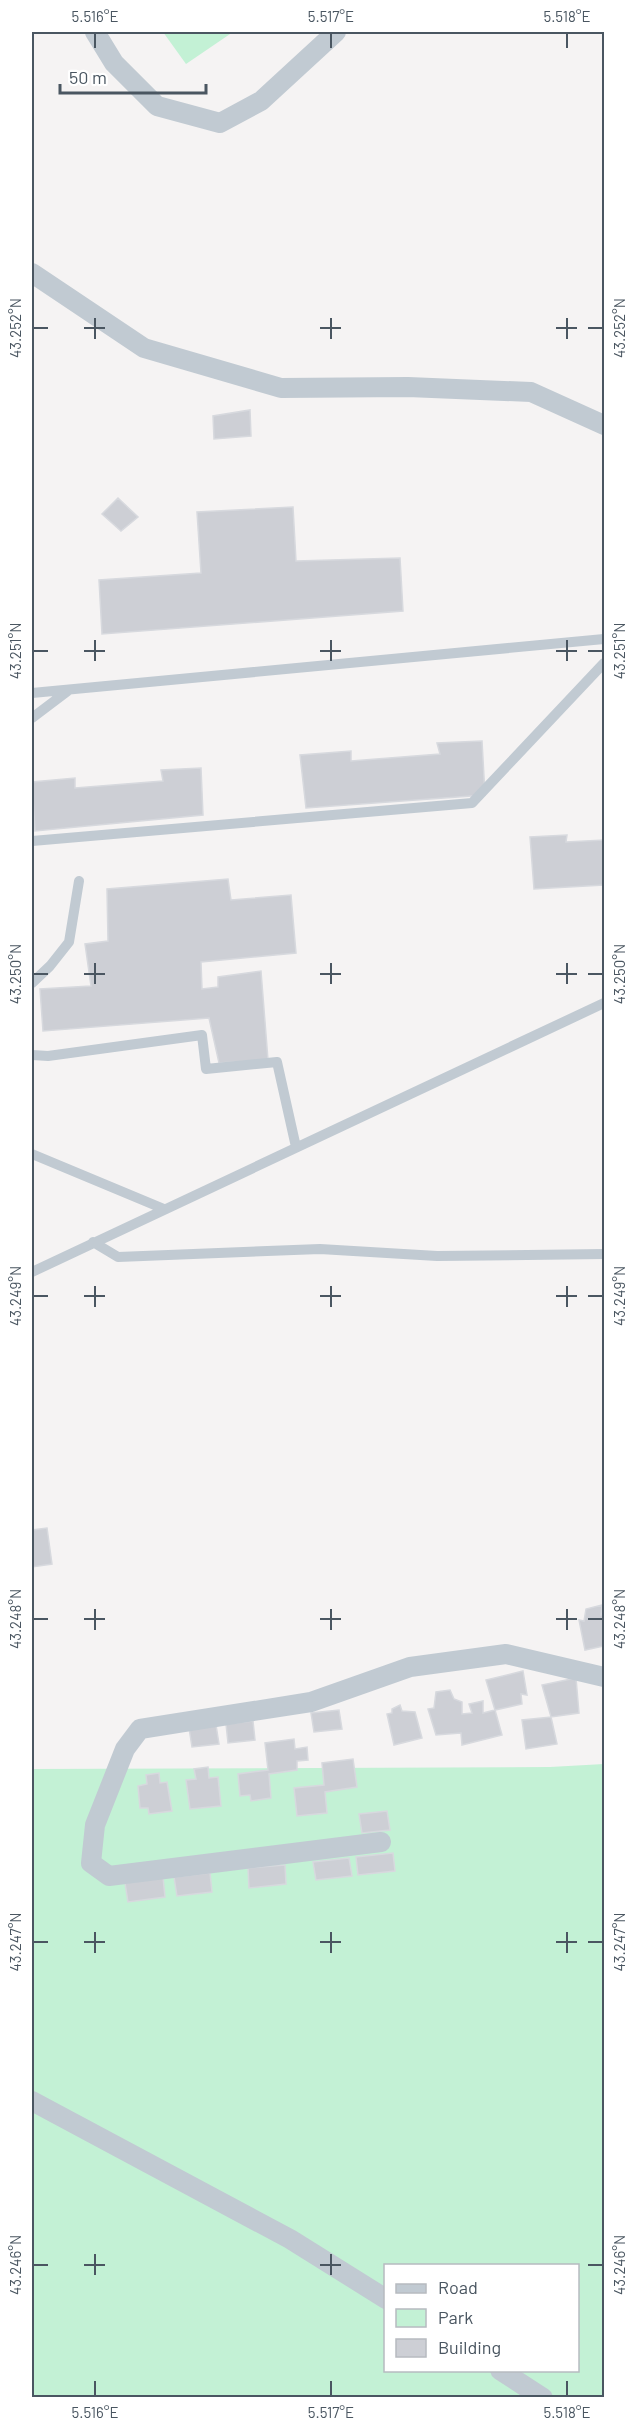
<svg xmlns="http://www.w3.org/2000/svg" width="636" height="2429" font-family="Barlow,sans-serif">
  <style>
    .green { fill: #c3f1d5; fill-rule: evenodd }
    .building { fill: #cdcfd5; stroke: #d7d9de; stroke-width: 1.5 }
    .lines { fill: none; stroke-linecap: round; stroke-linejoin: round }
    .service { stroke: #c1cad2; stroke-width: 10 }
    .minor { stroke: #c1cad2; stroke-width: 20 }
    .ticks { fill: none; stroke: #4a5661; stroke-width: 2 }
    .neatline { fill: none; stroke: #4a5661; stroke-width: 2 }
    .ticks-label { font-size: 15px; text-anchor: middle; fill: #4a5661 }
  </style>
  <rect width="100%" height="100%" fill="#f5f3f3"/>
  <path class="green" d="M163 32H233L186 64Z
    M604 1764V2397H32V1769L550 1767ZM386 2266H578V2370H386Z"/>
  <path class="building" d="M250 410 251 436 214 439 213 416Z
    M118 498 138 517 121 531 102 514Z
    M293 507 296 561 400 558 403 611 102 634 99 580 201 573 197 512Z
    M482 741 485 795 306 808 300 755 351 751V761L440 754 437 743Z
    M201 768 203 815 35 831 32 782 75 778V788L163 781 161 770Z
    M567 835 566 842 604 840V885L534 889 530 837Z
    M228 879 231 900 291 895 296 953 201 962 202 989 218 987V977L261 971 268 1060 219 1063 209 1018 43 1031 40 989 91 986 85 944 108 941 107 889Z
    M47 1528 52 1564 32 1567V1530Z
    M602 1605 601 1615H604V1646L585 1650 579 1620 584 1621 586 1609Z
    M523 1671 527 1695 521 1694 522 1704 495 1710 486 1680Z
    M576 1678 579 1713 551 1717 542 1685Z
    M450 1690 454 1699 462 1702V1714L472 1713 469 1704 483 1701V1713L495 1710 502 1735 462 1745 461 1733 436 1735 428 1709 434 1708 436 1692Z
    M400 1705 402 1711 415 1712 422 1738 394 1745 387 1714 392 1713V1709Z
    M339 1710 342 1729 314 1732 311 1713Z
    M551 1717 557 1744 526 1749 522 1720Z
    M253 1721 255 1740 228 1743 226 1724Z
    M216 1725 219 1744 192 1747 189 1728Z
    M294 1739 295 1749 307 1747 308 1760 297 1761V1770L269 1774 271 1798 251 1801 250 1795 240 1796 238 1774 268 1770 265 1743Z
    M353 1759 357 1787 325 1792 327 1813 297 1816 294 1788 324 1785 322 1763Z
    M208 1767 209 1778 218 1777 221 1806 190 1809 186 1780 196 1779 194 1769Z
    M159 1773 160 1783 167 1782 172 1811 149 1814 148 1808H140L138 1786 147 1784 146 1775Z
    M387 1811 390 1830 362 1833 359 1814Z
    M393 1853 395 1871 358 1875 356 1857Z
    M349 1858 352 1876 316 1880 313 1862Z
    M285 1865 286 1884 249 1888 248 1868Z
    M210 1873 212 1892 177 1896 174 1877Z
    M163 1877 165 1897 128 1902 125 1883Z"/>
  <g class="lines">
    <path class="service" d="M32 693 604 639
      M32 718 69 690
      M32 841 472 803 604 663
      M32 983 50 966 69 942 79 881
      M32 1055 48 1056 202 1035 206 1069 277 1062 296 1147
      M32 1154 164 1209
      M93 1242 118 1257 320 1249 437 1256 604 1254
      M32 1272 604 1003"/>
    <path class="minor" d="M95 32 114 63 157 106 220 123 261 101 336 32
      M32 273 144 348 281 388 408 387 531 392 604 425
      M381 1842 109 1876 91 1863 95 1825 125 1749 140 1729 311 1702 410 1667 506 1654 604 1677
      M32 2101 290 2239 386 2299
      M500 2370 543 2398"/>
  </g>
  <path class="ticks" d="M95 33V48M331 33V48M567 33V48M95 318V339M331 318V339M567 318V339M33 328H48M84 328H105M320 328H341M556 328H577M588 328H603M95 640V661M331 640V661M567 640V661M33 651H48M84 651H105M320 651H341M556 651H577M588 651H603M95 963V984M331 963V984M567 963V984M33 974H48M84 974H105M320 974H341M556 974H577M588 974H603M95 1286V1307M331 1286V1307M567 1286V1307M33 1296H48M84 1296H105M320 1296H341M556 1296H577M588 1296H603M95 1609V1630M331 1609V1630M567 1609V1630M33 1619H48M84 1619H105M320 1619H341M556 1619H577M588 1619H603M95 1932V1953M331 1932V1953M567 1932V1953M33 1942H48M84 1942H105M320 1942H341M556 1942H577M588 1942H603M95 2254V2275M331 2254V2275M33 2265H48M84 2265H105M320 2265H341M588 2265H603M95 2381V2396M331 2381V2396M567 2381V2396"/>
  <rect width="636" height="2429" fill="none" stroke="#ffffff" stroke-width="66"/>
  <rect x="384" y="2264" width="195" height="108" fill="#ffffff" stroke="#b7bbc0" stroke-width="1.5"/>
  <rect x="396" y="2284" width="30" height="9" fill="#c1cad2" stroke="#b7bbc0" stroke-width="1.5"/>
  <text x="438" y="2294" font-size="18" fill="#4a5661">Road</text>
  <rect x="396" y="2309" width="30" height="18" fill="#c3f1d5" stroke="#b7bbc0" stroke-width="1.5"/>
  <text x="438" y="2324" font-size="18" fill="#4a5661">Park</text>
  <rect x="396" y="2339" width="30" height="18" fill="#cdcfd5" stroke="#b7bbc0" stroke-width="1.5"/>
  <text x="438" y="2354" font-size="18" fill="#4a5661">Building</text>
  <path d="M60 84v9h146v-9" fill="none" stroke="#4a5661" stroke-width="3"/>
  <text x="69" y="84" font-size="18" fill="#4a5661" stroke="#ffffff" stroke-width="4.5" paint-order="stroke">50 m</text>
  <rect x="33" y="33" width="570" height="2363" class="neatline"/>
  <g class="ticks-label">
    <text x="95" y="22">5.516°E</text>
    <text x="331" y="22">5.517°E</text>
    <text x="567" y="22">5.518°E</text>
    <text transform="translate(16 328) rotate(-90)" y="5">43.252°N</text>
    <text transform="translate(620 328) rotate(-90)" y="5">43.252°N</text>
    <text transform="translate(16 651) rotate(-90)" y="5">43.251°N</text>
    <text transform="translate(620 651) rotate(-90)" y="5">43.251°N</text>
    <text transform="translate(16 974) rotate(-90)" y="5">43.250°N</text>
    <text transform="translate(620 974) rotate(-90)" y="5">43.250°N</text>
    <text transform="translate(16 1296) rotate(-90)" y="5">43.249°N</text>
    <text transform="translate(620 1296) rotate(-90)" y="5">43.249°N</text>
    <text transform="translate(16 1619) rotate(-90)" y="5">43.248°N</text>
    <text transform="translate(620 1619) rotate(-90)" y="5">43.248°N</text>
    <text transform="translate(16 1942) rotate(-90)" y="5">43.247°N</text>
    <text transform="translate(620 1942) rotate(-90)" y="5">43.247°N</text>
    <text transform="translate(16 2265) rotate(-90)" y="5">43.246°N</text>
    <text transform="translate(620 2265) rotate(-90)" y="5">43.246°N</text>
    <text x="95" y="2418">5.516°E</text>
    <text x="331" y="2418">5.517°E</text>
    <text x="567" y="2418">5.518°E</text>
  </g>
</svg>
